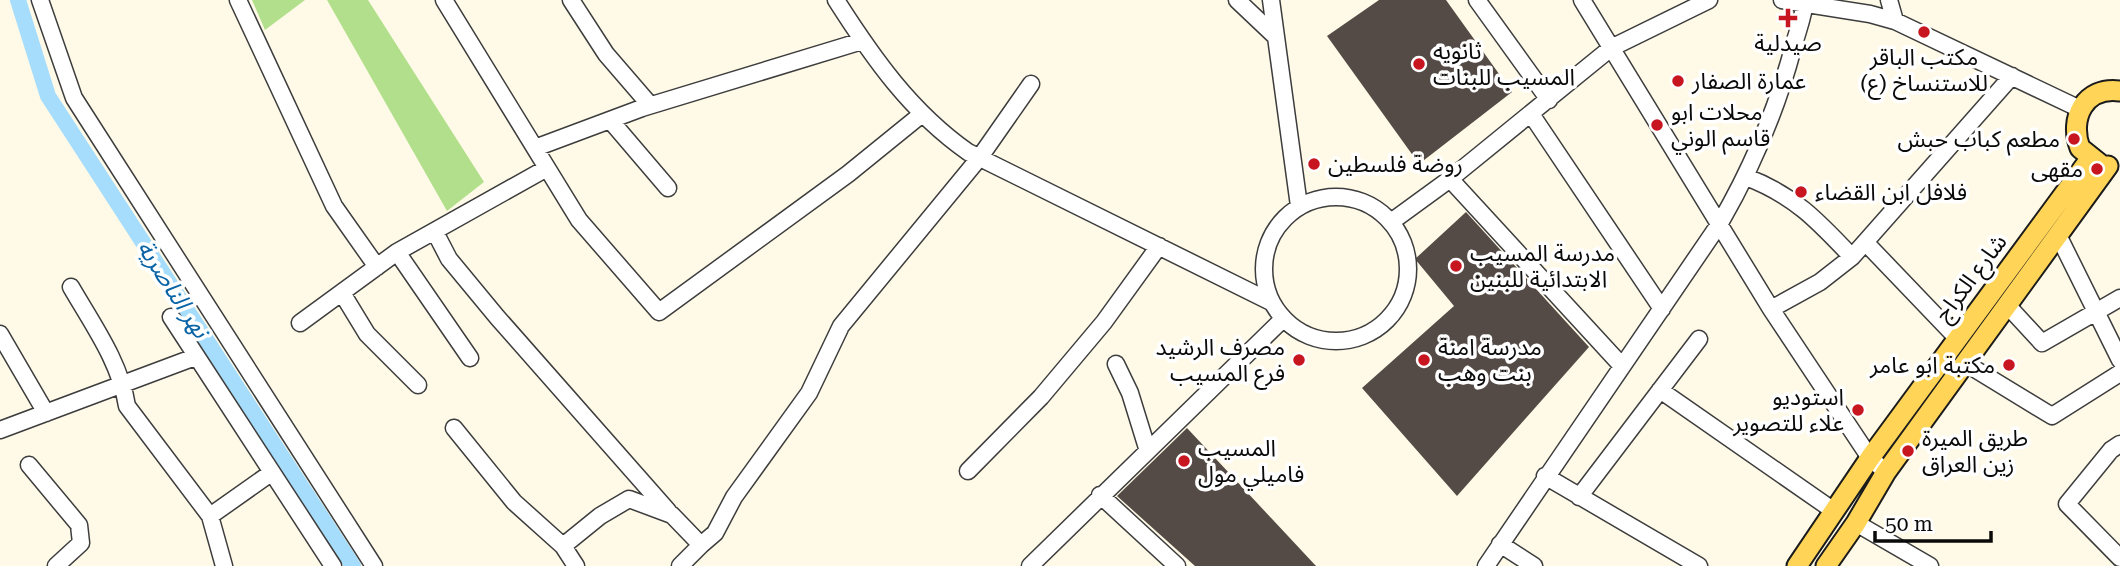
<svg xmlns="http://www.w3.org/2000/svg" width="2120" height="566" font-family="'Roboto Serif','Noto Sans Arabic',serif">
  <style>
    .forest { fill: #b2df8b }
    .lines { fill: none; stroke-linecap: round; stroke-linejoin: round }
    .canal { stroke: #a6ddfc; stroke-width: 16 }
    .building { fill: #544b46 }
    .minor-casing { stroke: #3d3d3d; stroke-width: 19 }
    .major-casing { stroke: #1b1b1b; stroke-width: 23 }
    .minor { stroke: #fff; stroke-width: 16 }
    .major { stroke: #ffd457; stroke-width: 19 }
    .poi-dot { fill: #c71620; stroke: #fff; stroke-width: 2.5 }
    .labels { text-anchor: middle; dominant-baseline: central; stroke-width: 7; stroke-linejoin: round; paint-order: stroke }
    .poi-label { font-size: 23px; fill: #0a0a0a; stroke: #fff; text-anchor: start }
    .street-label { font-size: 23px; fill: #0a0a0a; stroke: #fff }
    .water-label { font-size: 24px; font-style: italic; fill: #0964a6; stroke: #fff }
  </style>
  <rect width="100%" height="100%" fill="#fffae7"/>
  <path class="forest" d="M252 0H305L265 30Z
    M327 0H368L484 182 447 211Z"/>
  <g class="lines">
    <path class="canal" d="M18 0 48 96 353 566"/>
  </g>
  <path class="building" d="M1379 0H1446L1512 92 1419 164 1327 36Z
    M1466 212 1589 347 1457 496 1362 388 1454 306 1415 259Z
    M1187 428 1316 566H1195L1117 496Z"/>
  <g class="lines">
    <g class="minor-casing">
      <path id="minor" d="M40 0 74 98 374 566
        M238 0 334 206 377 267
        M444 0 579 220 659 312 848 174 922 114
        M571 0 606 54 650 105
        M836 0C873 58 911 112 968 152L1271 302
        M1237 0 1275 36
        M1271 0 1299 206
        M1477 0 1549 100
        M1582 0 1771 309 1870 458 1886 472
        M1782 0 1870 14 1895 21 2080 109
        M1889 0 1895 21
        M1531 114 1662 309
        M610 120 668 188
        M535 148 642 108 862 41
        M1746 177C1794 195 1818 221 1852 257
        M1450 179 1622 366
        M1264 269a72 72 0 1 1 144 0a72 72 0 1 1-144 0Z
        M1391 222 1450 179 1611 48 1709 0
        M435 232 449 259 497 317 668 511
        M2058 235 2120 360
        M1866 243 1957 338
        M397 252 470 358
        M71 287C93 325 120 362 127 406L210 516 224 566
        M342 293 367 334 418 385
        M2007 305 2042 343 2120 298
        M1771 309 1820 282 1852 257 2012 76
        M171 317 333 566
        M300 323 397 252 547 168
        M0 334 46 413
        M1965 363 2052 416 2120 373
        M1116 364 1130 393 1147 448
        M1660 390 1834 511
        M454 428 514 502 563 546 600 516 629 499 672 515 701 545 715 533 734 497 809 393 841 326 980 157 1031 84
        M0 430 195 357
        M2120 444 2111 450 2067 504 2120 558
        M29 465 79 525 81 543 56 566
        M968 471 1041 397 1104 322 1159 246
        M1545 476 1699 566
        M1100 495 1177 566
        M1579 497 1699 339
        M210 516 271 473
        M1856 523 1930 566
        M1500 544 1534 566
        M563 546 576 566
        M680 566 701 545
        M1030 566 1283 319
        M1486 566 1720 223C1753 166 1776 112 1793 48 1797 32 1804 16 1805 0"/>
    </g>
    <g class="major-casing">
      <path id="major" d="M2100 164 2080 148C2069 119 2084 86 2120 91
        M1797 566 1870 458 2090 159
        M1826 566 1856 523 1886 472 2108 166"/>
    </g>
    <use href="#minor" class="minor"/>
    <use href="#major" class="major"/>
  </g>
  <g class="poi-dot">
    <path d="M1784.5 7.5h7v7h7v7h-7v7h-7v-7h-7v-7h7z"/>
    <circle cx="1924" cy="32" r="7"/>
    <circle cx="1419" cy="64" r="7"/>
    <circle cx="1678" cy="81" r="7"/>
    <circle cx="1657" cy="125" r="7"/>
    <circle cx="2074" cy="139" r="7"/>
    <circle cx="1314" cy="164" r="7"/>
    <circle cx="2097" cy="169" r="7"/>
    <circle cx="1801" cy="192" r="7"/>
    <circle cx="1456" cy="266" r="7"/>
    <circle cx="1299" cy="360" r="7"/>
    <circle cx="1424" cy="360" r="7"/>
    <circle cx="2009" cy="365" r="7"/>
    <circle cx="1858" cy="410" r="7"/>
    <circle cx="1908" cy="451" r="7"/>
    <circle cx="1184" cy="461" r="7"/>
  </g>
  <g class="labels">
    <g class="poi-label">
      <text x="1788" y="43" text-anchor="middle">صيدلية</text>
      <text x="1433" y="51">ثانويه<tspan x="1433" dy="26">المسيب للبنات</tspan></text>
      <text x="1924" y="57" text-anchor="middle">مكتب الباقر<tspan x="1924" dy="26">(ع) للاستنساخ</tspan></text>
      <text x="1692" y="81">عمارة الصفار</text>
      <text x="1671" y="112">محلات ابو<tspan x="1671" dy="26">قاسم الوني</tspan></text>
      <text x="2060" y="139" text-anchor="end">مطعم كباب حبش</text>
      <text x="1328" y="164">روضة فلسطين</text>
      <text x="2083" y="169" text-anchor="end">مقهى</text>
      <text x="1815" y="192">فلافل ابن القضاء</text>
      <text x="1470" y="253">مدرسة المسيب<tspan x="1470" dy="26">الابتدائية للبنين</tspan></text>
      <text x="1285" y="347" text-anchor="end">مصرف الرشيد<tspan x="1285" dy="26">فرع المسيب</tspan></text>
      <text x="1438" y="347">مدرسة امنة<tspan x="1438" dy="26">بنت وهب</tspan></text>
      <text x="1995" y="365" text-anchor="end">مكتبة ابو عامر</text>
      <text x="1844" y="397" text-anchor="end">استوديو<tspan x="1844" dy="26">علاء للتصوير</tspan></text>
      <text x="1922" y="438">طريق الميرة<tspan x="1922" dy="26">زين العراق</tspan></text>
      <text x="1198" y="448">المسيب<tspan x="1198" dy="26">فاميلي مول</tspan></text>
    </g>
    <g class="street-label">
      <text transform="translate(1971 278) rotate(-53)">شارع الكراج</text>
    </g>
    <g class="water-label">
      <text transform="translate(173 289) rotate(57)">نهر الناصرية</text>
    </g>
  </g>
  <path d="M1875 531v10h116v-10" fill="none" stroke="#0a0a0a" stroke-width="3.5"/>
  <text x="1885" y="531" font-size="21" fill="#0a0a0a" stroke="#ffffff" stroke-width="5" paint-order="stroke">50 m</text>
</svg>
